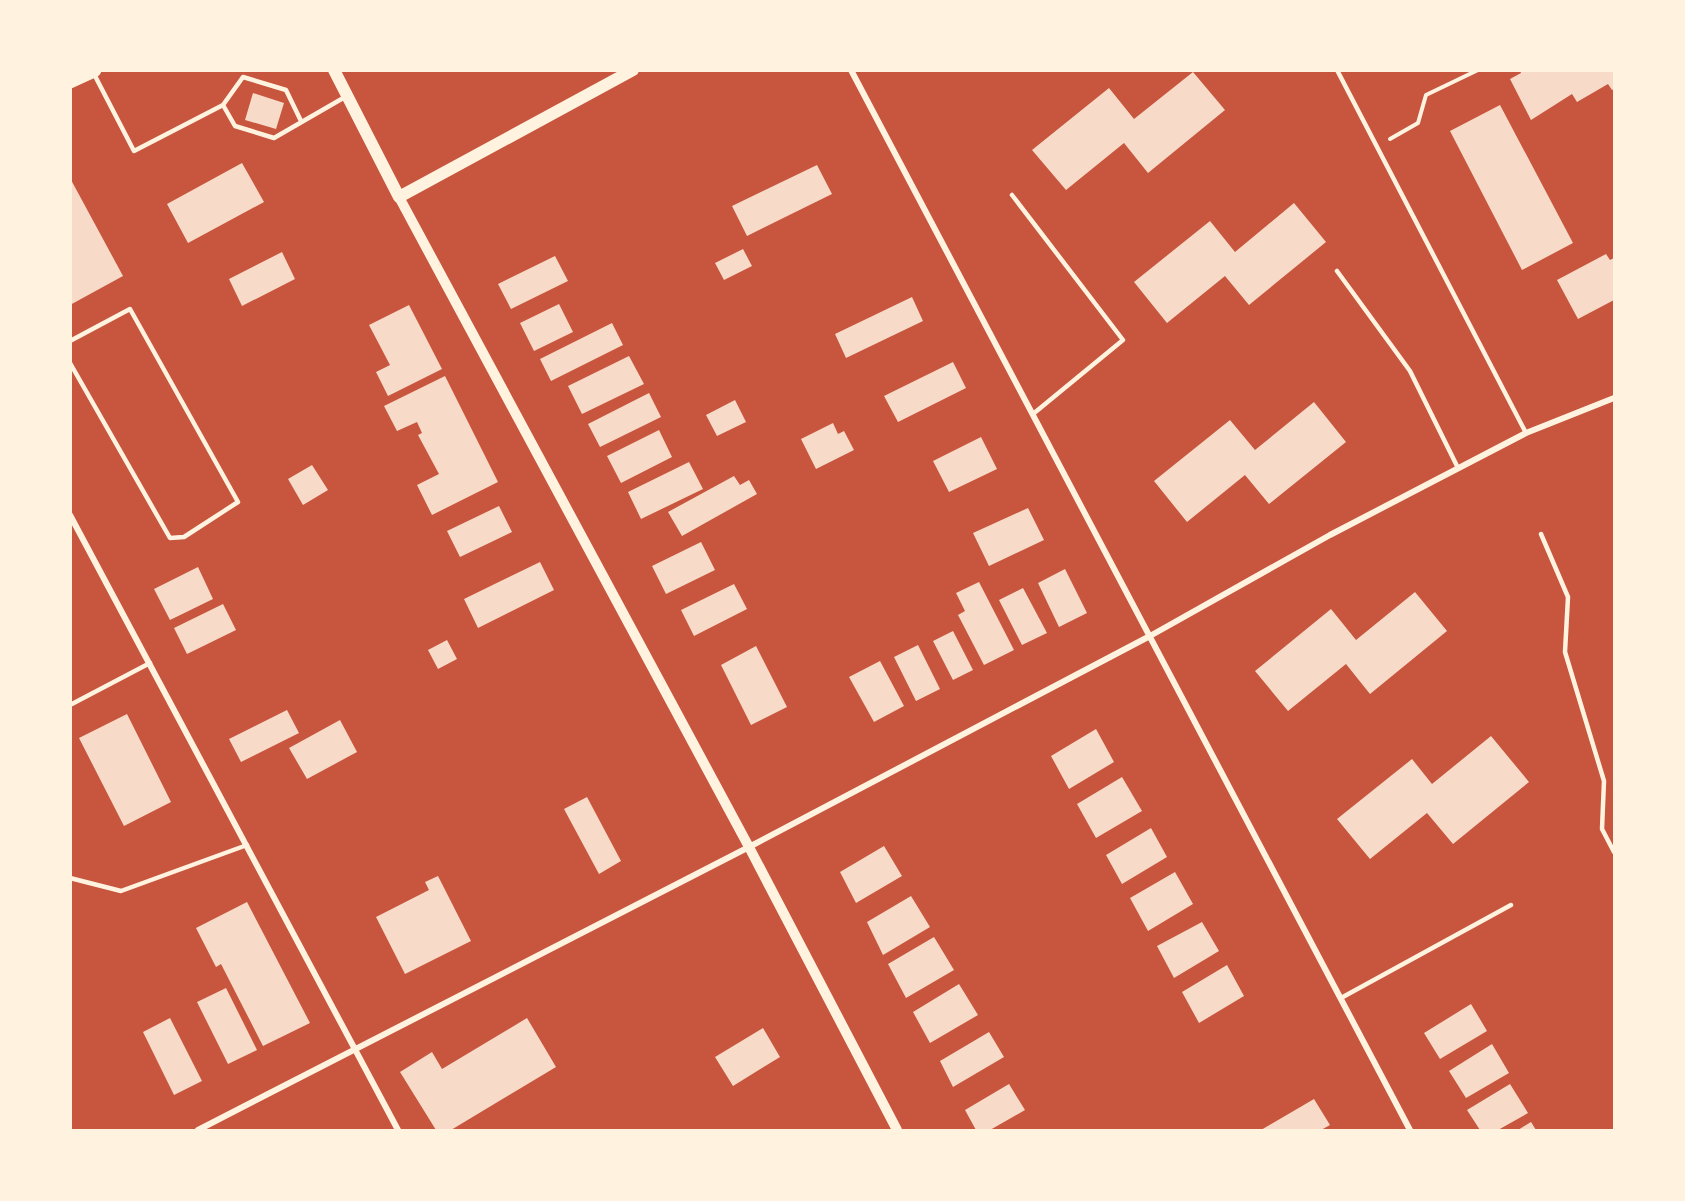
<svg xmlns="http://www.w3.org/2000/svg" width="1685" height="1201" font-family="Inter,sans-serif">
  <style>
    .building { fill: #f7dbc8 }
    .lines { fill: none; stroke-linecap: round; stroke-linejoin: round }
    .path { stroke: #fff3e0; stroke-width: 4 }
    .service { stroke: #fff3e0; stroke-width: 4.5 }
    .minor { stroke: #fff3e0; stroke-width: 6 }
    .tertiary { stroke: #fff3e0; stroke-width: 10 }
    .secondary { stroke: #fff3e0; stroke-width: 12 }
    .primary { stroke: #fff3e0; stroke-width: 15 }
  </style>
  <rect width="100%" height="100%" fill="#c8553d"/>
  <path class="building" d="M1520 70H1614V89L1612 90 1608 84 1577 102 1572 94 1531 120 1510 79 1521 73Z
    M1193 72 1225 110 1148 173 1124 143 1066 190 1032 150 1109 88 1134 119Z
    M253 93 284 103 276 129 245 120Z
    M1500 105 1573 243 1522 270 1450 131Z
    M242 163 264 202 188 243 167 204Z
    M817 165 832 194 747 236 732 206Z
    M70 178 123 276 70 305Z
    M1294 203 1326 242 1249 305 1225 276 1167 323 1134 282 1210 221 1235 252Z
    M743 249 752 266 724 280 715 263Z
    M282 252 295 279 242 306 229 279Z
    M1606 254 1610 260 1614 258V300L1578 319 1557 280Z
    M555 256 568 281 511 309 498 284Z
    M912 297 923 321 846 358 835 334Z
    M559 304 573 332 534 351 520 323Z
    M409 305 442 369 388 396 376 372 390 365 369 325Z
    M612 323 623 345 551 381 540 359Z
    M629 356 644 384 582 414 568 386Z
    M953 362 966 388 898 422 884 396Z
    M445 376 498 482 432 515 417 485 439 474 418 435 422 433 417 422 397 431 384 406Z
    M649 393 661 417 600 447 588 424Z
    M735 400 746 422 717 436 706 415Z
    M1314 402 1346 442 1269 504 1245 475 1187 522 1154 481 1230 420 1255 450Z
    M833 423 838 434 844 431 854 450 816 469 801 439Z
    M659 430 672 457 621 483 607 456Z
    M981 437 997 469 949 492 933 461Z
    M689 462 703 489 641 519 628 492Z
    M312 465 328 490 303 505 288 479Z
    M734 476 740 485 749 480 757 494 682 536 668 512Z
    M499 506 512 532 460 557 447 531Z
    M1028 508 1044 540 989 566 973 533Z
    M701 542 715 570 666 594 652 566Z
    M540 562 554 590 478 628 464 599Z
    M198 567 213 599 170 620 154 589Z
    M1065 569 1087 613 1059 627 1038 583Z
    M979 582 1014 650 984 665 958 615 965 611 956 593Z
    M734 584 747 609 694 636 681 610Z
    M1023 588 1047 633 1022 645 999 600Z
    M1415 592 1447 631 1370 694 1346 664 1288 711 1255 671 1331 609 1356 640Z
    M223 604 236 630 187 654 174 628Z
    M953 631 973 670 953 680 933 641Z
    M447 640 457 659 438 669 428 650Z
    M918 645 940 689 916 701 894 657Z
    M756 646 787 707 751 725 721 665Z
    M880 661 904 706 874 722 849 677Z
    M287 710 299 733 241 762 229 739Z
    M127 714 171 802 124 826 79 738Z
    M340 720 357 752 307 779 289 748Z
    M1096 729 1114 762 1069 789 1051 756Z
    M1491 736 1529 782 1453 844 1427 813 1370 859 1337 819 1412 759 1432 784Z
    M1122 777 1142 811 1096 838 1077 804Z
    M587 797 621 861 599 874 564 809Z
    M1151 828 1167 857 1122 884 1106 855Z
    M884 846 902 876 856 903 840 872Z
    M1175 872 1193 904 1148 931 1130 898Z
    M438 876 471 941 405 974 376 917 429 890 425 882Z
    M911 896 930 927 883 955 867 922Z
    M247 902 310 1023 263 1046 221 964 216 967 196 928Z
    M1202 922 1219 951 1174 978 1157 946Z
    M934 937 954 970 906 998 888 964Z
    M1227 965 1244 996 1199 1023 1182 992Z
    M959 984 978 1015 930 1043 913 1012Z
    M226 988 257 1050 228 1064 197 1002Z
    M1471 1004 1487 1031 1440 1059 1424 1033Z
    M170 1018 202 1081 174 1095 143 1032Z
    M527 1018 556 1067 451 1130H436L400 1072 432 1052 442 1069Z
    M763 1028 780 1057 733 1086 715 1057Z
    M989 1032 1004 1057 953 1087 940 1061Z
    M1492 1044 1509 1073 1466 1098 1449 1071Z
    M1009 1084 1025 1110 990 1130H976L965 1110Z
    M1510 1084 1528 1113 1498 1130H1480L1467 1110Z
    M1314 1099 1330 1125 1321 1130H1261Z
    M1531 1122 1536 1130H1518Z"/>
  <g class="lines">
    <path class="path" d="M1390 139 1418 123 1426 95 1478 70"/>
    <path class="service" d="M1337 70 1526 433
      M94 74 134 151 223 105 243 77 286 90 301 121
      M223 105 235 126 274 138 345 97
      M1012 195 1123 340 1033 414
      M1337 271 1410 371 1458 468
      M70 341 130 309 238 502 184 537 170 538 70 363
      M1541 534 1568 597 1565 652 1604 781 1602 829 1614 852
      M70 705 150 663
      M70 878 121 891 247 845
      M1341 998 1511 905"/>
    <path class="minor" d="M851 70 1410 1130
      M70 515 398 1130
      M198 1130 749 847 1150 636 1330 535 1526 433 1614 398"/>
    <path class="tertiary" d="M399 197 749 847 897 1130"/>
    <path class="secondary" d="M334 70 399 197 633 70"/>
    <path class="primary" d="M70 81 94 70"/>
  </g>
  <rect width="1685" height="1201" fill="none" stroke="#fff3e0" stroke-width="144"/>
</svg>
